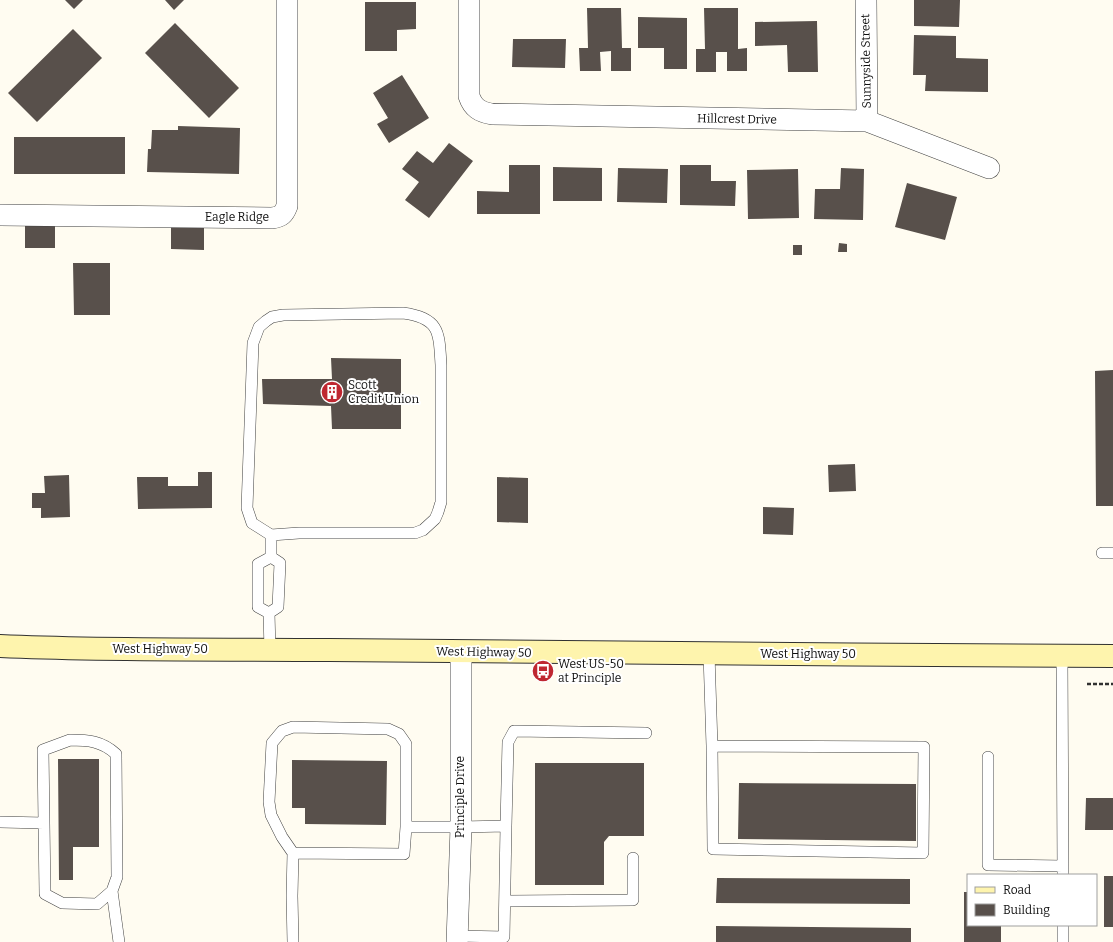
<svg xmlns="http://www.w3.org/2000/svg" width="1113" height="942" font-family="Bitter,serif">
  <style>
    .building { fill: #58504b }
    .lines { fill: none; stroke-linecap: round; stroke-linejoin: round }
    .lane-casing { stroke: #424242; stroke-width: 12 }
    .street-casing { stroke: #424242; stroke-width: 22 }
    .secondary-casing { stroke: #313131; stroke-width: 24 }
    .path { stroke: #313131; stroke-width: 2.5; stroke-dasharray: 4 2; stroke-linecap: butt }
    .lane { stroke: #fff; stroke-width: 11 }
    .street { stroke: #fff; stroke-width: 21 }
    .secondary { stroke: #fef4ad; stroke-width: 22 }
    .labels { text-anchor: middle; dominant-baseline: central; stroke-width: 4; stroke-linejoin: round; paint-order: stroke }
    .street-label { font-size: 12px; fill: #0f0f0f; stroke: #fff }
    .poi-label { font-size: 12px; fill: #0f0f0f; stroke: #fff; text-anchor: start }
  </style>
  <rect width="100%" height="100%" fill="#fffcf1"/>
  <path class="building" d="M65 0H83L74 9Z
    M165 0H184L174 10Z
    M914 0H960L959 27 914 26Z
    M365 2H416V29L397 30V51H365Z
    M587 8H621L622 48H631V71H611V51L600 52 601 71H580L579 48H588Z
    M704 8H738V49L747 48V71H727V52H716V72H696V49H705Z
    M638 17 687 18V69H664V48H638Z
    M817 21 818 72H788L787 45 755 46V22Z
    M175 23 239 88 209 118 145 53Z
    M73 29 102 58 37 122 8 93Z
    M914 35 956 36V58L988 59V92L925 91 926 75H913Z
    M513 39H566L565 68 512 67Z
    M402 75 429 118 389 143 377 124 388 118 373 93Z
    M178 126 240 128 239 174 147 172 148 149H151L152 130H178Z
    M14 137H125V174H14Z
    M449 143 473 161 429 218 405 200 419 182 402 169 417 151 433 163Z
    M509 165H540V214H477V191L509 192Z
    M680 165H711V181H736L735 206 680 205Z
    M553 167 602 168V201H553Z
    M618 168 668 169 667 203 617 202Z
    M841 168 864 169 863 220 814 219 815 189H840Z
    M798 169 799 218 748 219 747 170Z
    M907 183 957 197 945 240 895 227Z
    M25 226H55V248H25Z
    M171 227 204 228V250L171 249Z
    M839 243 847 244V252H838Z
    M793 245H802V255H793Z
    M73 263H110V315H74Z
    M331 358 401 359V429H332L331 406 263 404 262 379H332Z
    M1113 370V506H1096L1095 371Z
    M855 464 856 491 829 492 828 465Z
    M198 472H212V508L138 509 137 477H168V486H198Z
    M69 475 70 517 41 518V508H32V493H45L44 476Z
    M497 477 528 478V523L497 522Z
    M763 507 794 508 793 535 763 534Z
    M58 759H99V847H73V880H59Z
    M292 760 387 761 386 825 305 824V808H292Z
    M535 763H644V836H609L604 842V885H535Z
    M739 783 916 784V841L738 839Z
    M1086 798H1113V830H1085Z
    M1104 876H1113V927H1104Z
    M717 878 910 879V904L716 903Z
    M964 892H968V925H1001V942H964Z
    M716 926 911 928V942H716Z"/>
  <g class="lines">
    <g class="lane-casing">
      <path id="lane" d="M403 313C440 318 439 332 441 365V502L438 512 435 519 423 530 415 533H299L271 535 252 523 247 508 253 343 259 327 266 321 272 317 283 315Z
        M1102 553H1113
        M271 557 280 563 278 607 269 613 258 607V564Z
        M271 557V535
        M269 613 270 650
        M709 654 712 746 713 849 923 853 924 747 712 746
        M1062 656 1063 875
        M70 740C88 740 102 741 116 754L117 877 112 891 97 904 62 903 45 894 43 750Z
        M988 757V865L1063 866
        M0 822 44 823
        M506 826 508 742 514 731 646 733
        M293 853 404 854 406 827H461L506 826 504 937 457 936
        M112 891 119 942
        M505 901 633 900V858
        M1063 925V942
        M293 942 292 896 293 853 282 837 271 815 269 802 272 743 282 731 293 727 388 729 399 734 406 744V827"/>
    </g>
    <g class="street-casing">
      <path id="street" d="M469 0V96C473 108 480 112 492 114L867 121 989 168
        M866 0 867 121
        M0 215 272 218C281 217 284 214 287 206V0
        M457 942 461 827V652"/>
    </g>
    <g class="secondary-casing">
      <path id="secondary" d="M0 646C110 651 220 649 330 650 591 654 852 654 1113 656"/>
    </g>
    <path class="path" d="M1087 684H1113"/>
    <use href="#lane" class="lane"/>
    <use href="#street" class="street"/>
    <use href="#secondary" class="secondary"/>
  </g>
  <defs>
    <g id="building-disc" transform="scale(1.15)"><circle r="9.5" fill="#bf2731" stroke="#fff"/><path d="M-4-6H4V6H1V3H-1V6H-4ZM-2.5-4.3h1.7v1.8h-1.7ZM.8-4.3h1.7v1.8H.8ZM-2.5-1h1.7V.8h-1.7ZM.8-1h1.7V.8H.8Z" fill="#fff"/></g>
    <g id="bus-disc" transform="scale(1.15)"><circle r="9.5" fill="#bf2731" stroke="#fff"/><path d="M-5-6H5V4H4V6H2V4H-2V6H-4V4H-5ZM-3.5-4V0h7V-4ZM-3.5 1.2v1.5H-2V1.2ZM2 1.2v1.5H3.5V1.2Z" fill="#fff"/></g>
  </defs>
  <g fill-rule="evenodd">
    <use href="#building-disc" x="332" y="392"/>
    <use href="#bus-disc" x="543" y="671"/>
  </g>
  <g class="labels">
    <g class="street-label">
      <text transform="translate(866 61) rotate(-91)">Sunnyside Street</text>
      <text transform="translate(737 119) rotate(1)">Hillcrest Drive</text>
      <text x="237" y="217">Eagle Ridge</text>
      <text x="160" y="649">West Highway 50</text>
      <text transform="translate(484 652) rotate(1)">West Highway 50</text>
      <text x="808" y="654">West Highway 50</text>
      <text transform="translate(460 797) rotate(-90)">Principle Drive</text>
    </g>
    <g class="poi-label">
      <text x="348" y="385">Scott<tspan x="348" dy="14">Credit Union</tspan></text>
      <text x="558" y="664">West US-50<tspan x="558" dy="14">at Principle</tspan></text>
    </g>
  </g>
  <rect x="967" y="874" width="130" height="52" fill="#ffffff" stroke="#9f9f9f"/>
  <rect x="975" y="887" width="20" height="6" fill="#fef4ad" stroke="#9f9f9f"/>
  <text x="1003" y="894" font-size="12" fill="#0f0f0f">Road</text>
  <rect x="975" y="904" width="20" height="12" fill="#58504b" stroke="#9f9f9f"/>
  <text x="1003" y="914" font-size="12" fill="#0f0f0f">Building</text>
</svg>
